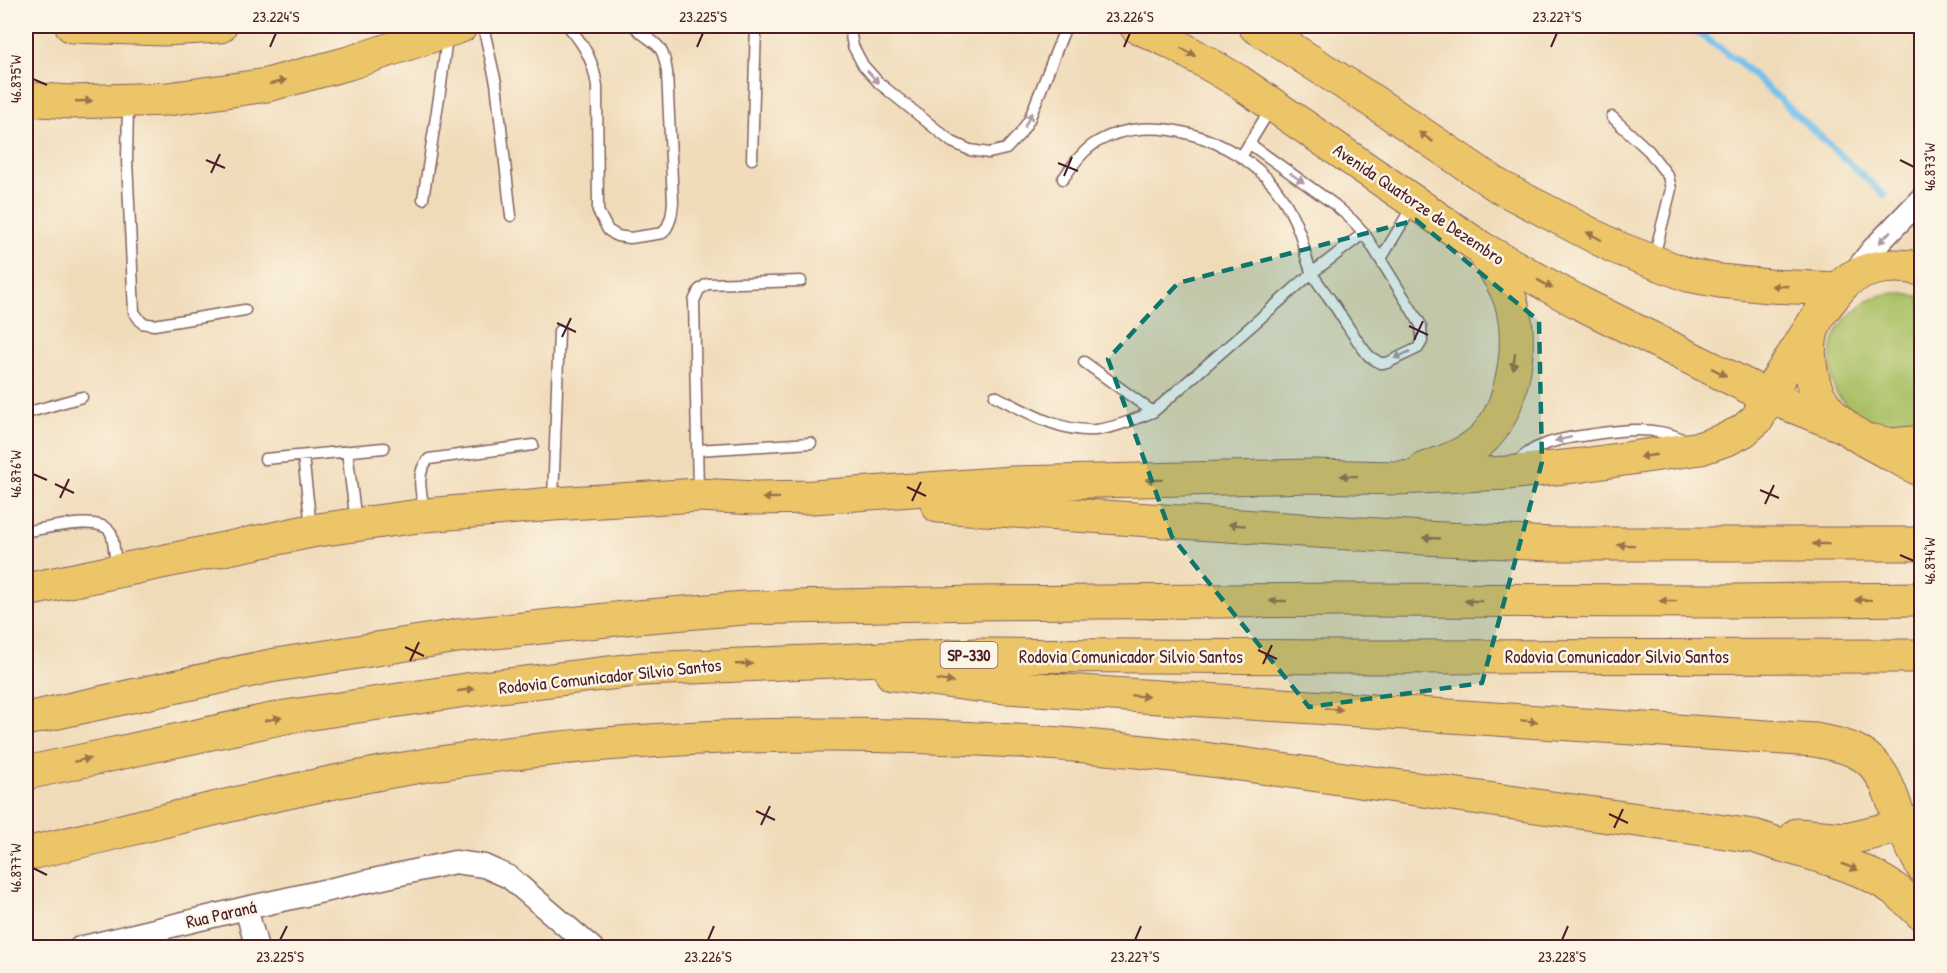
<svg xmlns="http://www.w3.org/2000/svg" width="1947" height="973" font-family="'Patrick Hand',sans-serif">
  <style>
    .green { fill: #aac065; stroke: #7a7048; stroke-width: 1.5 }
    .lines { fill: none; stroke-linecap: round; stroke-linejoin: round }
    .stream { stroke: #72c1ed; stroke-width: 7 }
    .service-casing { stroke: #84615d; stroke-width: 13 }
    .minor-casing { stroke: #84615d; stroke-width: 25 }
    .primary-casing { stroke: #84615d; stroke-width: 35 }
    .trunk-casing { stroke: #84615d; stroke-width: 35 }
    .motorway-casing { stroke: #84615d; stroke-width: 35 }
    .service { stroke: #fff; stroke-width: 10 }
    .minor { stroke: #fff; stroke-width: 22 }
    .primary { stroke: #ecc569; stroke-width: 33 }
    .trunk { stroke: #ecc569; stroke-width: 33 }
    .motorway { stroke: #ecc569; stroke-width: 33 }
    .oneway { fill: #9b724a }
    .oneway2 { fill: #ae9aa0 }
    .marked { fill: #0f766e; fill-opacity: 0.2; stroke: #0f766e; stroke-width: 4.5; stroke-dasharray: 12 8; stroke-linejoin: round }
    .ticks { fill: none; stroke: #4a1f2b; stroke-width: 2 }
    .labels { text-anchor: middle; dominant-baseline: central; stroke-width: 5; stroke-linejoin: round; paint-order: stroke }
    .shield { fill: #fcf5e5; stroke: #7f5f63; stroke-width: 1.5 }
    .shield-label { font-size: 16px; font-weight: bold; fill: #4a1f2b }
    .street-label { font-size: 18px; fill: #4a1f2b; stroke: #fcf5e5 }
    .neatline { fill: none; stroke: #4a1f2b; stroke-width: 2 }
    .ticks-label { font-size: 15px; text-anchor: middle; fill: #4a1f2b }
  </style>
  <rect width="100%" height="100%" fill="#fcf5e5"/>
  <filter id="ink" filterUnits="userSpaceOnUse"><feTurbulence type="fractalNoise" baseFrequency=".0167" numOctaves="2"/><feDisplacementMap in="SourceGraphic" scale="12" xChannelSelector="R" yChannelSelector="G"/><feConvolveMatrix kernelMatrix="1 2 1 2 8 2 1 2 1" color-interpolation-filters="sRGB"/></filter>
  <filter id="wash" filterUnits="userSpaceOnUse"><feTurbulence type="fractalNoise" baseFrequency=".008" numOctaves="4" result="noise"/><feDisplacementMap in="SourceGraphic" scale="24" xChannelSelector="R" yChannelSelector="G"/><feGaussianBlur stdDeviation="1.35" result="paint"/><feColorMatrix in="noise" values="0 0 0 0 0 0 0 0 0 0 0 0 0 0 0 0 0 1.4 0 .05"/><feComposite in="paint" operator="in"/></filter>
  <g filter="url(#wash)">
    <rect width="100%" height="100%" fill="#f0dbb9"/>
    <path class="green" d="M1897 293 1921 297V429L1885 432 1856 418 1836 393 1831 378 1830 361 1832 346 1837 331 1845 319 1868 300 1882 295Z"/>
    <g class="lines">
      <path class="stream" d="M1688 26 1738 61 1884 195"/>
    </g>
  </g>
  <g filter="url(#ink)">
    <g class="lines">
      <g class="service-casing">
        <path id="service" d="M483 26 496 83 511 216
          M568 26C585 46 593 60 597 86L598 211 608 230 617 236 630 238 663 233C671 223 672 214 673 202L667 72C662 38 654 47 634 26
          M849 26 853 46 863 65 879 83 952 142 970 150 989 153 1006 149 1020 134 1029 120 1066 26
          M128 103 127 160 134 312 142 323 154 325 245 310
          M1612 117 1649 151 1668 176 1671 189 1657 245 1650 258
          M1241 157 1271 108
          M752 159 756 26
          M1063 179C1073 165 1082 151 1097 142 1152 110 1235 139 1274 186 1285 200 1294 217 1300 234 1304 246 1306 261 1312 273 1317 282 1324 291 1330 299 1343 318 1354 338 1369 356L1380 363H1387L1418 348 1422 341 1421 325 1364 233 1352 220 1335 205 1250 144
          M423 199 441 85 447 36
          M1381 259 1413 205
          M1084 362 1153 412 1312 273 1364 233
          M995 396C1026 411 1058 432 1095 430 1115 428 1135 419 1153 412
          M26 413 82 397
          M697 450 811 443
          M347 451 356 522
          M303 456 311 527
          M265 459 384 448
          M1515 464C1522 457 1529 451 1538 447 1554 440 1571 437 1588 435 1621 430 1654 425 1685 440
          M698 491 694 301 699 290 707 284 801 281
          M553 501 559 331
          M425 512C421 495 415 471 429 459L533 445
          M28 531C45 529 102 514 111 533 114 541 115 558 116 567"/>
      </g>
      <g class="minor-casing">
        <path id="minor" d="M1851 277 1872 250 1922 198
          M246 908 257 948
          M80 948 246 908 455 862 484 866 509 877 592 948"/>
      </g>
      <g class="primary-casing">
        <path id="primary" d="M72 26 165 29 220 26
          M1136 26 1171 42 1238 81 1481 248 1578 302 1767 396 1843 426
          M1255 26 1371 100 1500 187 1615 247 1688 275 1720 281 1769 286 1838 289
          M26 99 71 102 168 99 267 85 349 63 461 26"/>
      </g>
      <g class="trunk-casing">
        <path id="trunk" d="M1922 269C1898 263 1871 266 1851 278 1843 283 1837 291 1832 298 1827 304 1822 310 1818 317 1804 340 1808 382 1824 404 1846 437 1889 451 1922 471
          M1873 441 1892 445 1922 442
          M1424 469C1444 462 1465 455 1482 440 1512 412 1522 349 1513 309 1508 287 1493 267 1481 248
          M938 506 1423 538 1552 544H1922
          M26 590 311 531 426 515 553 504 698 495 756 498 813 497 1012 483 1311 476 1397 478 1507 473 1583 465 1701 448 1727 439 1743 431 1758 418 1767 396 1817 318
          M1797 835 1846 839 1922 821
          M26 854C134 829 241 800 350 779 453 758 559 746 664 740 786 732 910 734 1032 742 1149 749 1265 768 1381 784 1505 802 1630 819 1754 836 1801 853 1853 860 1894 889 1904 896 1913 906 1922 914"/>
      </g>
      <g class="motorway-casing">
        <path id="motorway" d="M892 674 976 685 1815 740C1830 743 1845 745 1859 753 1887 768 1892 801 1903 828 1909 841 1915 853 1922 866
          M26 719 270 666 457 636 625 618 744 608 978 603 1343 600 1732 601 1922 599
          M26 773 285 717 466 690 643 669 979 655 1338 657 1922 656"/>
      </g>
      <use href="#service" class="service"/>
      <use href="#minor" class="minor"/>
      <use href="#primary" class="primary"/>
      <use href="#trunk" class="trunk"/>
      <use href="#motorway" class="motorway"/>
    </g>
    <defs><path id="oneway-solid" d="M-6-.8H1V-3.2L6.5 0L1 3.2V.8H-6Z" transform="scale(1.5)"/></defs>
    <g class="oneway">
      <use href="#oneway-solid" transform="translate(1188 52) rotate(30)"/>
      <use href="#oneway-solid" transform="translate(278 82) rotate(-15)"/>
      <use href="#oneway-solid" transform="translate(84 101) rotate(-2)"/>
      <use href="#oneway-solid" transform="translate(1426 137) rotate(-146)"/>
      <use href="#oneway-solid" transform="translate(1594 236) rotate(-152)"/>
      <use href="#oneway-solid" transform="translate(1545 284) rotate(29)"/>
      <use href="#oneway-solid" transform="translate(1780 286) rotate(-178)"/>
      <use href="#oneway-solid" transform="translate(1514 361) rotate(98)"/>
      <use href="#oneway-solid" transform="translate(1719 372) rotate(27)"/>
      <use href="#oneway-solid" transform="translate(1648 456) rotate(172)"/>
      <use href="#oneway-solid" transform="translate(1349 476) rotate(-179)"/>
      <use href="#oneway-solid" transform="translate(1154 480) rotate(179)"/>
      <use href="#oneway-solid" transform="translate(771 498) rotate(179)"/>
      <use href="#oneway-solid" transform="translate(1237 525) rotate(-176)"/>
      <use href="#oneway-solid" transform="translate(1431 538) rotate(-177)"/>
      <use href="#oneway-solid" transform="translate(1821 544) rotate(180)"/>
      <use href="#oneway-solid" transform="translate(1626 545) rotate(-179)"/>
      <use href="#oneway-solid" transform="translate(1863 600) rotate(179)"/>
      <use href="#oneway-solid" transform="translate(1278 601) rotate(180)"/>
      <use href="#oneway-solid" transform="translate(1473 601) rotate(-180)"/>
      <use href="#oneway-solid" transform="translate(1668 601) rotate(-180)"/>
      <use href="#oneway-solid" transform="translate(744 664) rotate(-2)"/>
      <use href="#oneway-solid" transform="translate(945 681) rotate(7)"/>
      <use href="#oneway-solid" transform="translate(466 690) rotate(-8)"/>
      <use href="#oneway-solid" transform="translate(1140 696) rotate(4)"/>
      <use href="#oneway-solid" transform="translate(1334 709) rotate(4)"/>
      <use href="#oneway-solid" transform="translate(273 719) rotate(-12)"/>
      <use href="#oneway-solid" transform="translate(1529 721) rotate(4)"/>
      <use href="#oneway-solid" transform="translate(82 760) rotate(-12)"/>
      <use href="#oneway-solid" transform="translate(1850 867) rotate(22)"/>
    </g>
    <g class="oneway2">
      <use href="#oneway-solid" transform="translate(873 77) rotate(48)"/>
      <use href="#oneway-solid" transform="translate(1028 120) rotate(-63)"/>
      <use href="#oneway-solid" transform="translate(1297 178) rotate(35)"/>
      <use href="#oneway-solid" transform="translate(1885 237) rotate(133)"/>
      <use href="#oneway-solid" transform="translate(1402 355) rotate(155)"/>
      <use href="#oneway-solid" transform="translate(1563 439) rotate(167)"/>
    </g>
  </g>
  <path class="marked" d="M1416 220 1539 321 1542 462 1482 683 1309 707 1172 537 1108 359 1178 283Z"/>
  <path class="ticks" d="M270 47 276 33M697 47 703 33M1124 47 1130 33M1551 47 1557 33M33 79 47 85M206 160 225 168M1900 160 1914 167M1058 163 1078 171M211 173 220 154M1064 176 1072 157M557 323 576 332M1409 326 1428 335M562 337 571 318M1414 340 1423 321M33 474 47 480M55 484 74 493M907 487 926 496M1760 490 1779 498M60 498 69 479M912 501 921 482M1765 504 1774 485M1900 555 1914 561M405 647 424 656M1258 650 1277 659M410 661 419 642M1263 664 1272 645M756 811 775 820M1609 814 1628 823M761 825 770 806M1614 828 1623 809M33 868 47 875M280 940 287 926M708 940 714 926M1135 940 1141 926M1562 940 1568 926"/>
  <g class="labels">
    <rect class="shield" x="940.5" y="642" width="57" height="26" rx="4.5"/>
    <g class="shield-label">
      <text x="969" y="655">SP-330</text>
    </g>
    <g class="street-label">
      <text transform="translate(1419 204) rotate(34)">Avenida Quatorze de Dezembro</text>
      <text x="1131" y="656">Rodovia Comunicador Silvio Santos</text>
      <text x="1617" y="656">Rodovia Comunicador Silvio Santos</text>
      <text transform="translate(610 676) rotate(-6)">Rodovia Comunicador Silvio Santos</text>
      <text transform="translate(221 914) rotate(-13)">Rua Paraná</text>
    </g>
  </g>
  <rect width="1947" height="973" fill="none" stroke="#fcf5e5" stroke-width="66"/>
  <rect x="33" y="33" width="1881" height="907" class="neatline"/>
  <g class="ticks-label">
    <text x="276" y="22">23.224°S</text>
    <text x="703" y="22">23.225°S</text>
    <text x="1130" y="22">23.226°S</text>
    <text x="1557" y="22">23.227°S</text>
    <text transform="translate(16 79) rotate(-90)" y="5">46.875°W</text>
    <text transform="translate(1930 167) rotate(-90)" y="5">46.873°W</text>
    <text transform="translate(16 474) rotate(-90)" y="5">46.876°W</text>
    <text transform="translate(1930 561) rotate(-90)" y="5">46.874°W</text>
    <text transform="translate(16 868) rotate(-90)" y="5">46.877°W</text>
    <text x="280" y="962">23.225°S</text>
    <text x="708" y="962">23.226°S</text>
    <text x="1135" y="962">23.227°S</text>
    <text x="1562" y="962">23.228°S</text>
  </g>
</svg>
